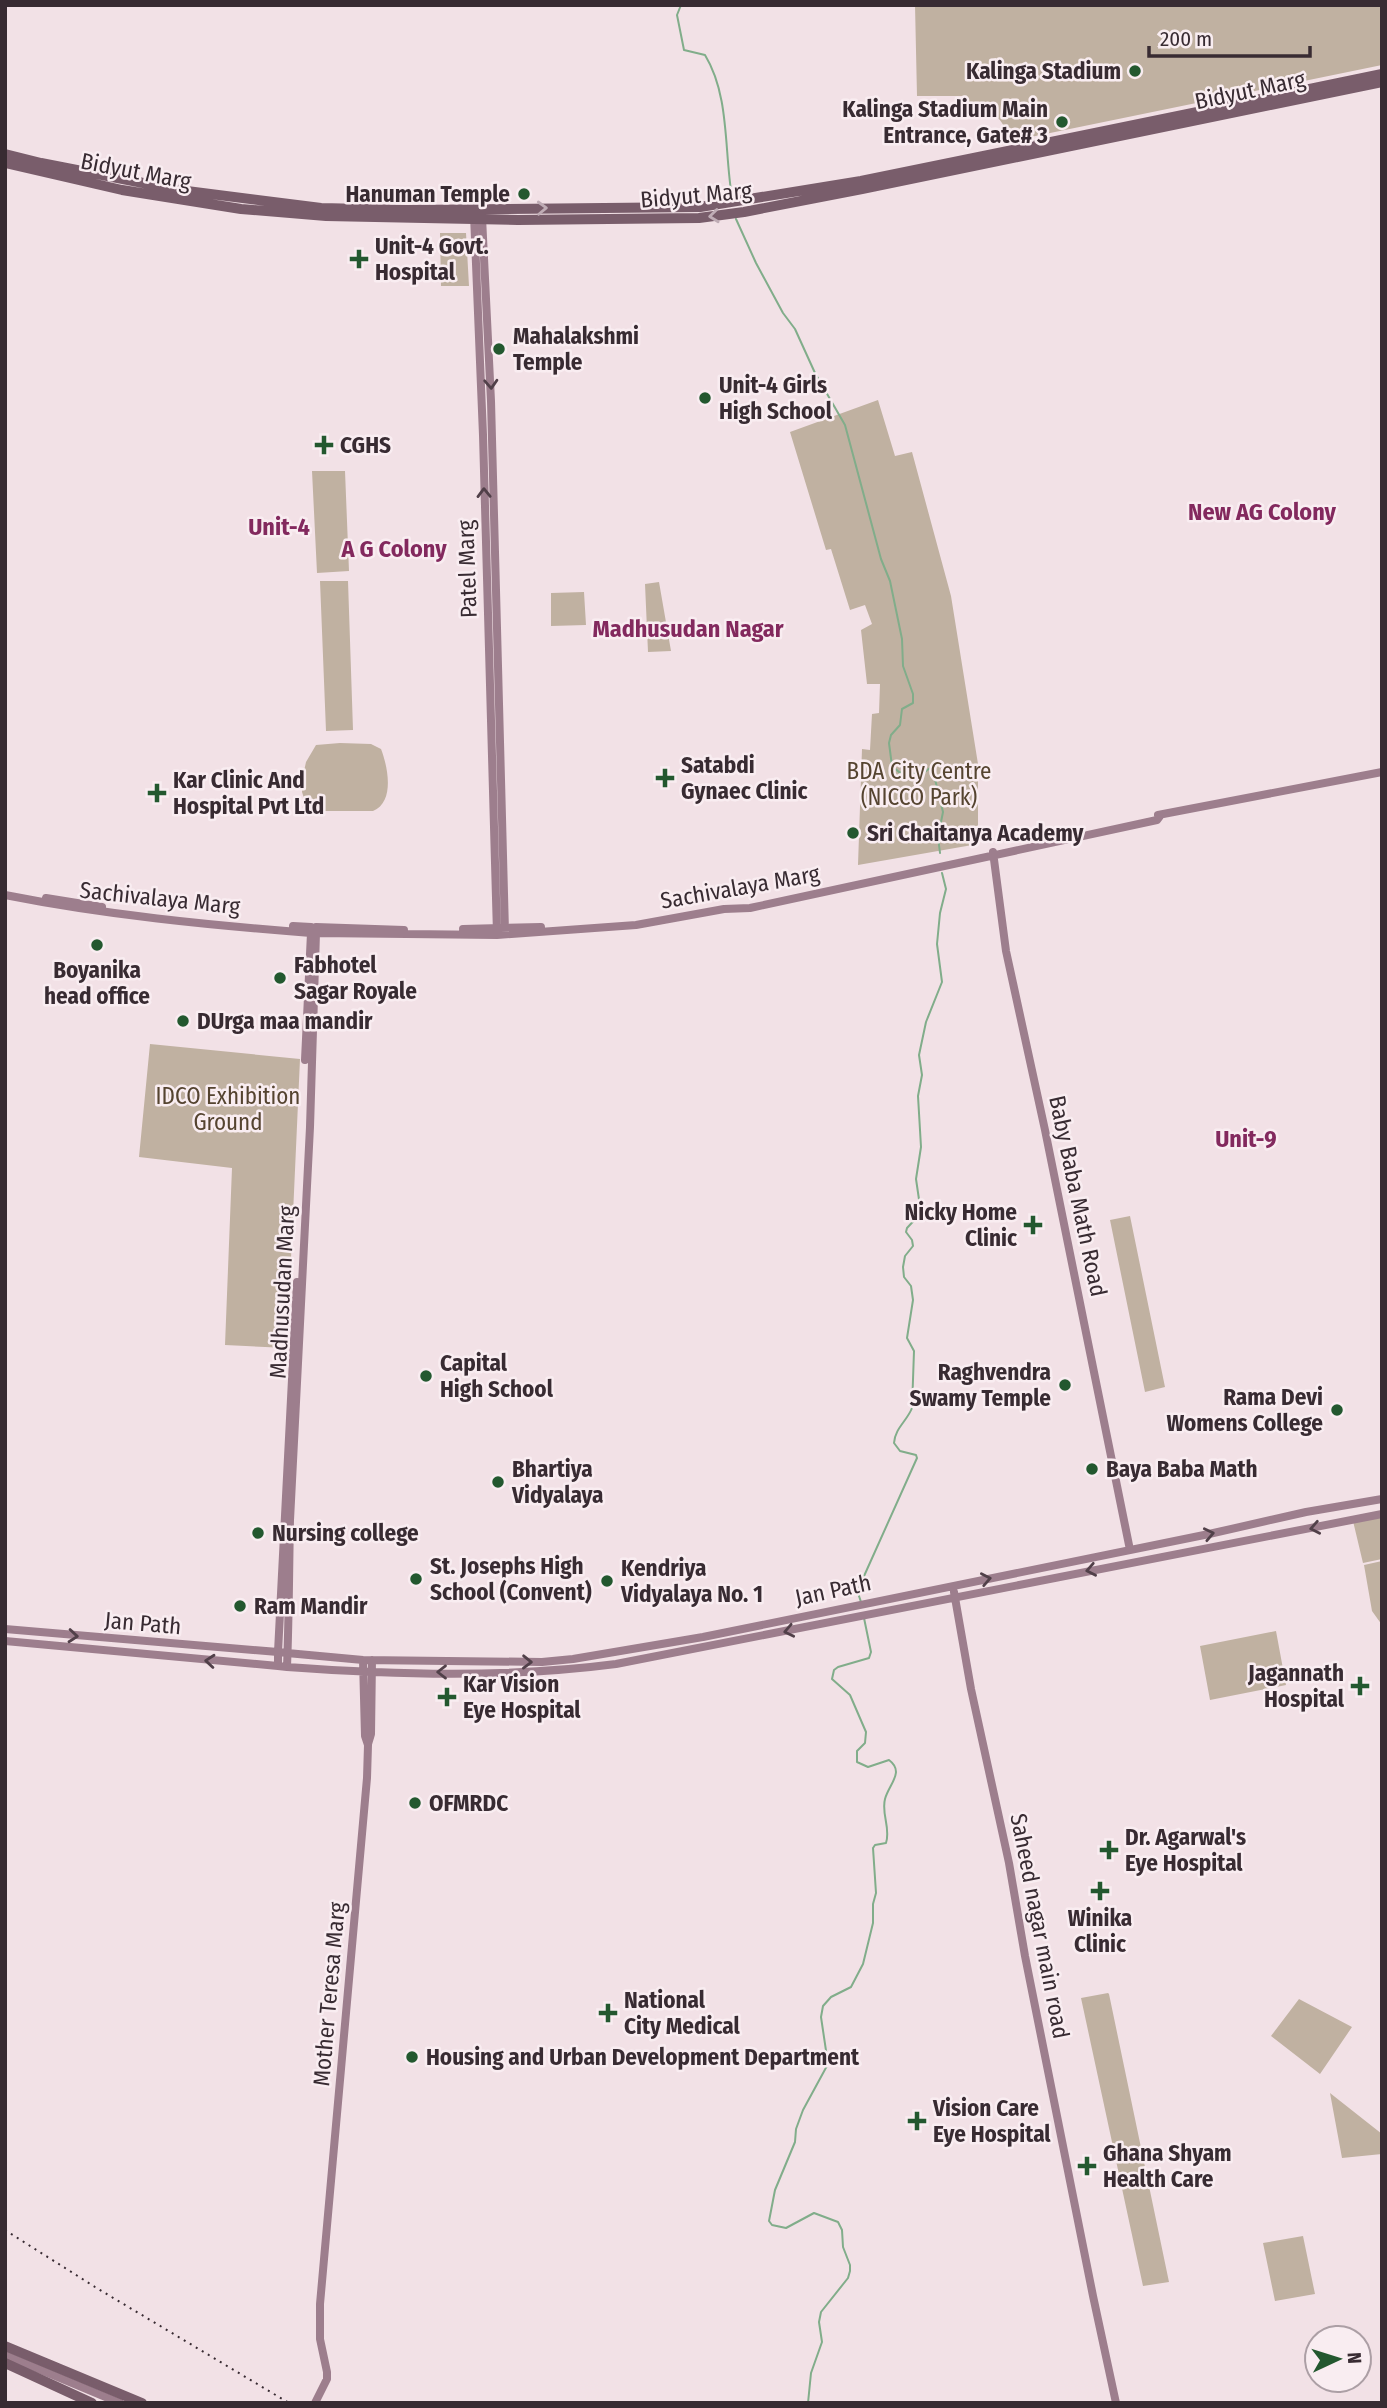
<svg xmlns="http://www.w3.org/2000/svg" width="1387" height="2408" font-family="'Fira Sans Condensed',sans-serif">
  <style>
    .green { fill: #c0b1a1 }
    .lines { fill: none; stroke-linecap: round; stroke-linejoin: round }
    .stream { stroke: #81ad8a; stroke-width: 2 }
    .secondary { stroke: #9d7e8d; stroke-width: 8 }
    .primary { stroke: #795d6b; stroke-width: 10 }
    .rail { stroke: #382b32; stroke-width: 2; stroke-dasharray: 2 5; stroke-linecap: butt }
    .oneway { stroke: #bfacb5 }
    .oneway2 { stroke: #514049 }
    .poi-dot { fill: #23582f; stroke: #f9edf1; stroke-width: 2.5 }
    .labels { text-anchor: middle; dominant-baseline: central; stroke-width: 5; stroke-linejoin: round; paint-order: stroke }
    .poi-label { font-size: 23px; font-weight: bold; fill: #382b32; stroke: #f9edf1; text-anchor: start }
    .street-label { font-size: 23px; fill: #382b32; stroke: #f9edf1 }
    .park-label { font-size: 23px; fill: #554430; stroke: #f9edf1 }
    .neighbourhood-label { font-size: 24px; font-weight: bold; fill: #83295e; stroke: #f9edf1 }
  </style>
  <rect width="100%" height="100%" fill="#f2e1e6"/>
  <path class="green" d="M915 5H1382V65L1011 141C1000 115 997 114 970 104L966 96H917Z
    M440 233H466L469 286H441Z
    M878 400 895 456 912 452 951 596 978 764V844L858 865 862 749 870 750 872 714 879 713 880 684H867L861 630 872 624 865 605 850 610 831 549 826 550 790 432Z
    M312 471H345L349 571 317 573Z
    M320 581H348L353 730 326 731Z
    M659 582 671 651 648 652 645 584Z
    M584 592 586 625 551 626V593Z
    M340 743 371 744 381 749C388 767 395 802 373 811H308L302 792 303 776 306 762 316 745Z
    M150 1044 300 1059 287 1348 225 1345 232 1168 139 1157Z
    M1130 1216 1165 1387 1145 1392 1110 1220Z
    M1382 1514V1559L1363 1563 1353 1521Z
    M1382 1561V1625L1372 1611 1364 1565Z
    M1276 1631 1286 1685 1210 1700 1200 1646Z
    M1108 1993 1109 1994 1169 2282 1143 2286 1081 1998Z
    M1299 1999 1352 2027 1320 2074 1271 2036Z
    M1330 2093 1382 2134V2154L1342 2158Z
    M1303 2236 1315 2294 1275 2301 1263 2243Z"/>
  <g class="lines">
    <path class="stream" d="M681 5 677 15 684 50 705 55C730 96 724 151 732 197
      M736 219 756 263 783 313 795 329 815 373 845 425 881 559 890 581 902 639 903 666 913 694V703L902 709 900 725 891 735 889 743 892 766 899 772 922 774 930 768 933 771 943 812 938 837 940 853
      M861 1602 858 1593 860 1585 917 1458 916 1455 900 1451 894 1443C895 1428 907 1421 912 1408L914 1351 907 1338 913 1300 911 1286 904 1277 903 1267 905 1256 913 1246 912 1240 906 1232 907 1228 921 1213 916 1179 921 1147 918 1096 922 1075 919 1055 926 1022 942 982 937 944 940 913 946 889 942 873
      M808 2403 811 2373 822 2342 819 2322 821 2312 848 2278 850 2271V2265L843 2247 842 2230 838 2222 814 2213 786 2228 772 2225 769 2221 775 2190 795 2142 796 2129 803 2110 828 2064 821 2017 823 2006 831 1997 851 1987 863 1964 873 1923V1904L876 1893 873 1848 875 1845 886 1843C891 1828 881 1814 885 1799 889 1784 905 1772 889 1760L868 1767 857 1762V1751L865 1743 866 1732 850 1695 832 1679 834 1670 838 1667 869 1658 871 1652 864 1618"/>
    <path class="secondary" d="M474 215 483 435 497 934
      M482 217 491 401 505 931
      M1158 815 1382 772
      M1160 816 1157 820 750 908 724 909 636 925 497 935 316 933 310 1127 290 1520C289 1569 289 1618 287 1667L278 1666V1652L287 1653 363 1660 542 1662 573 1659 703 1637 1209 1534 1306 1512 1382 1499
      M993 852 1006 951 1045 1130 1130 1550
      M5 895C106 915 208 925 311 933L305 1060
      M46 898 102 907
      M293 926 311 927
      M316 927 404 930
      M463 929 541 927
      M954 1592 971 1689 1009 1863 1025 1956 1093 2296 1116 2403
      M5 1629 278 1652 297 1282
      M5 1641 278 1666
      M287 1667C396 1675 508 1678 616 1664L1382 1514
      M368 1744 371 1734 372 1660
      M5 2355 120 2403
      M315 2403 327 2379V2372L320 2339V2304L367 1778 368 1745 365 1736 363 1660"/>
    <path class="primary" d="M5 154 41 163 179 190 321 208 406 210 700 207 861 181 1382 74
      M5 163 122 190 241 209 326 216 518 220 699 218 744 212 862 189 1382 82
      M5 2346 142 2403
      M5 2363 92 2403"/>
    <path class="rail" d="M5 2230 95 2287 289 2403"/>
  </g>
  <defs><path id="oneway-chevron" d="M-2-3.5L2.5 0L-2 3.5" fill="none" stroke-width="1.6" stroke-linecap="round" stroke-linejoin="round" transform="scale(1.75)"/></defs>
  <g class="oneway">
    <use href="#oneway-chevron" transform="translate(542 208) rotate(-2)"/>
    <use href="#oneway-chevron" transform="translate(714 216) rotate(174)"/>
  </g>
  <g class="oneway2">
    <use href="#oneway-chevron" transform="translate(491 384) rotate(87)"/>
    <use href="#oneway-chevron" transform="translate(484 493) rotate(-91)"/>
    <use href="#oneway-chevron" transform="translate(1315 1528) rotate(169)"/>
    <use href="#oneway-chevron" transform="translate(1209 1534) rotate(-12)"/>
    <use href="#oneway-chevron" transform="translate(1091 1570) rotate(169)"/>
    <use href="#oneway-chevron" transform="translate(986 1579) rotate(-11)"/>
    <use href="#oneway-chevron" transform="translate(789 1631) rotate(168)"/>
    <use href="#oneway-chevron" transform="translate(73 1636) rotate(5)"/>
    <use href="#oneway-chevron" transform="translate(210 1661) rotate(-175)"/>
    <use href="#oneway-chevron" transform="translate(527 1662) rotate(1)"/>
    <use href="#oneway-chevron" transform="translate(442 1672) rotate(180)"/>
  </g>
  <g class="poi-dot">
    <circle cx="1135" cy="71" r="7"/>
    <circle cx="1062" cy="122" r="7"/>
    <circle cx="524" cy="194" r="7"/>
    <path d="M355.5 248.5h7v7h7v7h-7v7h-7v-7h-7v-7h7z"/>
    <circle cx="499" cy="349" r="7"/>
    <circle cx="705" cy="398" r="7"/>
    <path d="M320.5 434.5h7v7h7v7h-7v7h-7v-7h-7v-7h7z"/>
    <path d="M661.5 767.5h7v7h7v7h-7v7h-7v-7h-7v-7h7z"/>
    <path d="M153.5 782.5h7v7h7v7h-7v7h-7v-7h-7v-7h7z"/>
    <circle cx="853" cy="833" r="7"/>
    <circle cx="97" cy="945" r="7"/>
    <circle cx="280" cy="978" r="7"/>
    <circle cx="183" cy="1021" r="7"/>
    <path d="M1029.5 1214.5h7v7h7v7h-7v7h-7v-7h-7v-7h7z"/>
    <circle cx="426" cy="1376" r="7"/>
    <circle cx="1065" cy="1385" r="7"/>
    <circle cx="1337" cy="1410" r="7"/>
    <circle cx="1092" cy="1469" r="7"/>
    <circle cx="498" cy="1482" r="7"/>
    <circle cx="258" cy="1533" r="7"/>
    <circle cx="416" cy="1579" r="7"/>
    <circle cx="607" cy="1581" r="7"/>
    <circle cx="240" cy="1606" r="7"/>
    <path d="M1356.5 1675.5h7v7h7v7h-7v7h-7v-7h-7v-7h7z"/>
    <path d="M443.5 1686.5h7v7h7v7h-7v7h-7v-7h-7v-7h7z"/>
    <circle cx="415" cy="1803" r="7"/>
    <path d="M1105.5 1839.5h7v7h7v7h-7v7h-7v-7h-7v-7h7z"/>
    <path d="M1096.5 1880.5h7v7h7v7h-7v7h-7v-7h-7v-7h7z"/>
    <path d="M604.5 2002.5h7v7h7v7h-7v7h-7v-7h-7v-7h7z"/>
    <circle cx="412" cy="2057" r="7"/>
    <path d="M913.5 2110.5h7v7h7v7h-7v7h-7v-7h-7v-7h7z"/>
    <path d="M1083.5 2155.5h7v7h7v7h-7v7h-7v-7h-7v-7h7z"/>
  </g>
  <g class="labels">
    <g class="poi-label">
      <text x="1121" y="71" text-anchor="end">Kalinga Stadium</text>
      <text x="1048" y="109" text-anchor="end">Kalinga Stadium Main<tspan x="1048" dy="26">Entrance, Gate# 3</tspan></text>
      <text x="510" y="194" text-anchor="end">Hanuman Temple</text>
      <text x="375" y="246">Unit-4 Govt.<tspan x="375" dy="26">Hospital</tspan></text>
      <text x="513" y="336">Mahalakshmi<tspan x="513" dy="26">Temple</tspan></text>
      <text x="719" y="385">Unit-4 Girls<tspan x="719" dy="26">High School</tspan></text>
      <text x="340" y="445">CGHS</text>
      <text x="681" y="765">Satabdi<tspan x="681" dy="26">Gynaec Clinic</tspan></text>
      <text x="173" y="780">Kar Clinic And<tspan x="173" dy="26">Hospital Pvt Ltd</tspan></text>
      <text x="867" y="833">Sri Chaitanya Academy</text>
      <text x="294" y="965">Fabhotel<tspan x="294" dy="26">Sagar Royale</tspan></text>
      <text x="97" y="970" text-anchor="middle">Boyanika<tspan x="97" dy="26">head office</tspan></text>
      <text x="197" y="1021">DUrga maa mandir</text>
      <text x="1017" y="1212" text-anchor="end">Nicky Home<tspan x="1017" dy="26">Clinic</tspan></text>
      <text x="440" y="1363">Capital<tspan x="440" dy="26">High School</tspan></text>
      <text x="1051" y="1372" text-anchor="end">Raghvendra<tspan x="1051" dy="26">Swamy Temple</tspan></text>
      <text x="1323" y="1397" text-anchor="end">Rama Devi<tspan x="1323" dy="26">Womens College</tspan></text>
      <text x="512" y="1469">Bhartiya<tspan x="512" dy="26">Vidyalaya</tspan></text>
      <text x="1106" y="1469">Baya Baba Math</text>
      <text x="272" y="1533">Nursing college</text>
      <text x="430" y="1566">St. Josephs High<tspan x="430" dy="26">School (Convent)</tspan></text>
      <text x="621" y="1568">Kendriya<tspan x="621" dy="26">Vidyalaya No. 1</tspan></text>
      <text x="254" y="1606">Ram Mandir</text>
      <text x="1344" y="1673" text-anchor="end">Jagannath<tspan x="1344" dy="26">Hospital</tspan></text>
      <text x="463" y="1684">Kar Vision<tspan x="463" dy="26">Eye Hospital</tspan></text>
      <text x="429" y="1803">OFMRDC</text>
      <text x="1125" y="1837">Dr. Agarwal's<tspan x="1125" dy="26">Eye Hospital</tspan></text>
      <text x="1100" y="1918" text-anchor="middle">Winika<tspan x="1100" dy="26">Clinic</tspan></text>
      <text x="624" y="2000">National<tspan x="624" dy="26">City Medical</tspan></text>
      <text x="426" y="2057">Housing and Urban Development Department</text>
      <text x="933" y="2108">Vision Care<tspan x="933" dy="26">Eye Hospital</tspan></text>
      <text x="1103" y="2153">Ghana Shyam<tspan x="1103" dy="26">Health Care</tspan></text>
    </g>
    <g class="street-label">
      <text transform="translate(1250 90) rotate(-12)">Bidyut Marg</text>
      <text transform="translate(136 171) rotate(11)">Bidyut Marg</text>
      <text transform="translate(696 195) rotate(-5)">Bidyut Marg</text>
      <text transform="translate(467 569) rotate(-92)">Patel Marg</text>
      <text transform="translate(740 887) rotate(-10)">Sachivalaya Marg</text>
      <text transform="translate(160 898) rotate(6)">Sachivalaya Marg</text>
      <text transform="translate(1078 1196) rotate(78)">Baby Baba Math Road</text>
      <text transform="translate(282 1292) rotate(-87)">Madhusudan Marg</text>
      <text transform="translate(833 1590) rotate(-12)">Jan Path</text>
      <text transform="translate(143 1623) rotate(5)">Jan Path</text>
      <text transform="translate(1040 1926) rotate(79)">Saheed nagar main road</text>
      <text transform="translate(329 1994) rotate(-85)">Mother Teresa Marg</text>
    </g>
    <g class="park-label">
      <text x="919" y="771">BDA City Centre<tspan x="919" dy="26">(NICCO Park)</tspan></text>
      <text x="228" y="1096">IDCO Exhibition<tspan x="228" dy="26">Ground</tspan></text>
    </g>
    <g class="neighbourhood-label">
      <text x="1262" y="512">New AG Colony</text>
      <text x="279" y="527">Unit-4</text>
      <text x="394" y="549">A G Colony</text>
      <text x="688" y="629">Madhusudan Nagar</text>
      <text x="1246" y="1139">Unit-9</text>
    </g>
  </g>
  <rect width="1387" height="2408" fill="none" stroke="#382b32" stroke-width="14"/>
  <g transform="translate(1338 2359) rotate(86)"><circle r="33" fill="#f9edf1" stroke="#ac9fa5" stroke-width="2"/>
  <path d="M0-5L12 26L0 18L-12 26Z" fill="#23582f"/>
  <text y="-10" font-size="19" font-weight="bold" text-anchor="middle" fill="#382b32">N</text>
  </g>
  <path d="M1149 46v10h161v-10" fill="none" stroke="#382b32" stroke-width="3.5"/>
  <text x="1160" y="46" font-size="21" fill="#382b32" stroke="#f9edf1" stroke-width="5" paint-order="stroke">200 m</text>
</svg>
